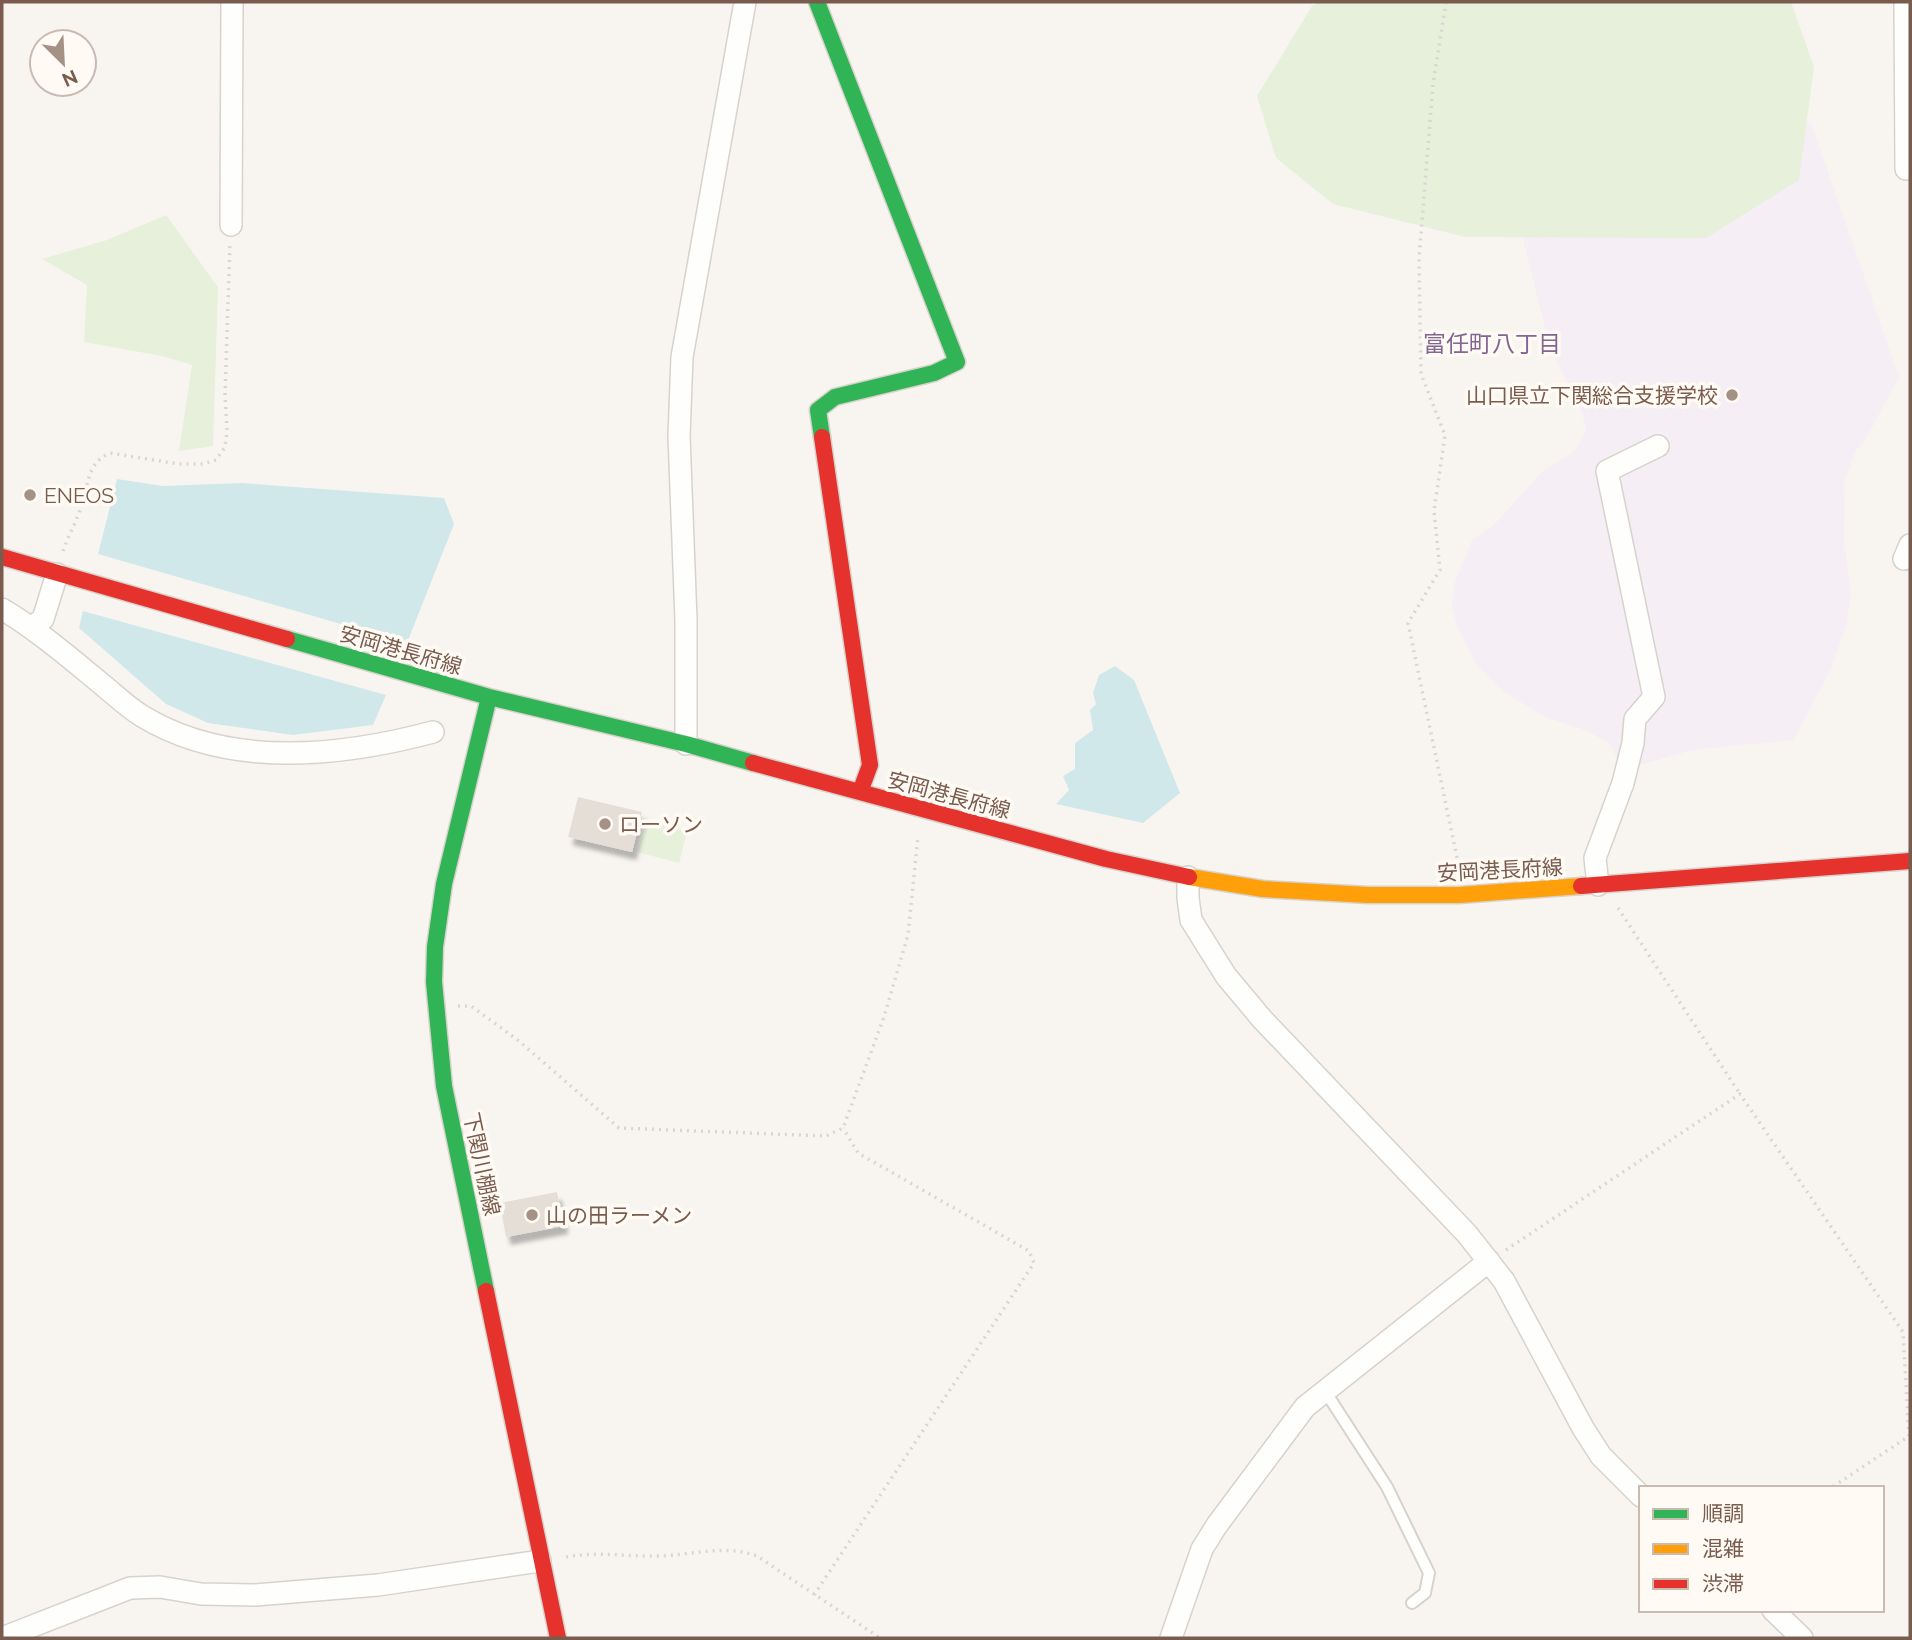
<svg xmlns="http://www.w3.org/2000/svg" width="1912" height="1640" font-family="Raleway,'Noto Sans JP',sans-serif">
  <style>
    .education { fill: #f5eef5 }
    .green { fill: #e6f0db }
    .water { fill: #d1e8ea }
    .building { fill: #e5ded7; filter: url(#shadow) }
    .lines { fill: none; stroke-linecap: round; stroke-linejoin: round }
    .lane-casing { stroke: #d8d2cd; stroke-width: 14 }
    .street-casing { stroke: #d8d2cd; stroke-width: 24 }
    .fast-casing { stroke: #d8d2cc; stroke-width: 19 }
    .slow-casing { stroke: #d8d2cc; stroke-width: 19 }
    .jam-casing { stroke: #d8d2cc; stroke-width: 19 }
    .path { stroke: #dbd5d0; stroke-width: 3.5; stroke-dasharray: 2 5; stroke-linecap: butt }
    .lane { stroke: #fefefd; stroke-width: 10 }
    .street { stroke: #fefefd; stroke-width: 21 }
    .fast { stroke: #30b455; stroke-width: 16 }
    .slow { stroke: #ff9f0a; stroke-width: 16 }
    .jam { stroke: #e5322d; stroke-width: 16 }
    .poi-dot { fill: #a59287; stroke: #fffaf3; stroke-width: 2.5 }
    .labels { text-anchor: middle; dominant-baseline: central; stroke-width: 7; stroke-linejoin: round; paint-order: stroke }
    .poi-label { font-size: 21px; fill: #795c4e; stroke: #fffaf3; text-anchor: start }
    .street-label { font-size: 21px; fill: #795c4e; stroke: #fffaf3 }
    .neighbourhood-label { font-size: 23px; fill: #836693; stroke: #fffaf3 }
  </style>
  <defs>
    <filter id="shadow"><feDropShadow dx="4.5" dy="8" stdDeviation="2" flood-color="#0004"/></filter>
  </defs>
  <rect width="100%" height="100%" fill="#f8f5f0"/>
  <path class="education" d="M1811 123 1899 377 1863 444 1856 450 1845 480 1844 538 1851 594 1846 626 1830 671 1794 740 1692 750 1623 770 1609 743 1585 730 1545 717 1504 692 1476 664 1458 628 1452 608 1454 584 1472 540 1494 525 1543 471 1575 451 1586 431 1582 412 1550 348 1513 198 1729 146Z"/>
  <path class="green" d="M1319 2H1791L1814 67 1799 180 1706 238 1465 237 1333 204 1276 158 1257 96 1312 6Z
    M166 215 218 287 213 446 179 451 192 365 162 356 84 342 87 285 42 259 107 240Z
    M647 820 687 831 679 863 637 852Z"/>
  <path class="water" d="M117 479 163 486 242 483 444 498 454 524 407 643 98 554Z
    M83 611 386 695 373 725 293 735 208 723 166 704 79 628Z
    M1115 666 1134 680 1180 793 1143 823 1056 804 1069 790 1063 776 1075 769V743L1093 730 1090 710 1096 704 1093 693 1099 675Z"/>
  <path class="building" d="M578 797 642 812 632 852 568 837Z
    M557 1192 564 1226 506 1237 500 1203Z"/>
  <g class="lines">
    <g class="lane-casing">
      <path id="lane" d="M1325 1391 1387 1487 1429 1573 1425 1593 1412 1603"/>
    </g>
    <g class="street-casing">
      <path id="street" d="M1905 2 1906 169
        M231 225 232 2
        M1904 559 1910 545
        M2 609C39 631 71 659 104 686 116 696 129 708 142 716 229 769 339 757 433 732
        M32 627 43 619 57 574
        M686 744V620L679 436 682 357 745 2
        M1188 877V898L1191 920 1226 976 1262 1019 1467 1234 1504 1281 1583 1428 1601 1456 1641 1496
        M1598 885 1595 858 1623 783 1633 743 1635 719 1654 697 1607 471 1658 446
        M1773 1610 1802 1638
        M2 1638 130 1588 160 1587 201 1594 255 1595 378 1585 540 1561
        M1171 1638 1202 1549 1217 1525 1305 1407 1489 1261"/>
    </g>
    <g class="fast-casing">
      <path id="fast" d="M817 2 957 362 934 373 835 397 818 410 822 437
        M287 639 489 697 686 744 753 763
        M486 1291 444 1086 434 982 435 947 444 884 489 697"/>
    </g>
    <g class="slow-casing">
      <path id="slow" d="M1189 877 1263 889 1368 895H1459L1581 886"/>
    </g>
    <g class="jam-casing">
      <path id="jam" d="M822 437 870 765 860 792
        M2 557 287 639
        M753 763 1106 859 1189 877
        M1581 886 1910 861
        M486 1291 558 1638"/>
    </g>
    <path class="path" d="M1446 2 1433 84 1419 259 1421 374 1445 435 1434 511 1440 570 1408 623 1460 872
      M63 551C68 537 75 524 80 510 89 487 85 464 110 453L179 464H203L216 460 225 447 227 431 225 395 230 243
      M1618 908 1740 1094
      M458 1006H471L519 1041 619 1128 826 1136 843 1128 884 1017 908 935 918 836
      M1506 1250 1740 1094 1903 1332 1909 1436 1831 1488
      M566 1557C597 1551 627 1557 659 1556 693 1555 724 1544 757 1556L880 1638
      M814 1595 1034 1263 1029 1251 858 1153 843 1128"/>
    <use href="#lane" class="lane"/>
    <use href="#street" class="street"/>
    <use href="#fast" class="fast"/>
    <use href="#slow" class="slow"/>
    <use href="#jam" class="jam"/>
  </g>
  <g class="poi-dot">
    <circle cx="1732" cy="395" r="7"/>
    <circle cx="30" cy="495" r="7"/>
    <circle cx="605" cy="824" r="7"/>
    <circle cx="532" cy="1215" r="7"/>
  </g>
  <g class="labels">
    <g class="poi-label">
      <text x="1718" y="395" text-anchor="end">山口県立下関総合支援学校</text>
      <text x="44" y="495">ENEOS</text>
      <text x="619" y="824">ローソン</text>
      <text x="546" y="1215">山の田ラーメン</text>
    </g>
    <g class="street-label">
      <text transform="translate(401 650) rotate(16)">安岡港長府線</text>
      <text transform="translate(949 795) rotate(15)">安岡港長府線</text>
      <text transform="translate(1500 870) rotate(-3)">安岡港長府線</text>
      <text transform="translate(482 1164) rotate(78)">下関川棚線</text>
    </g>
    <g class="neighbourhood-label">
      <text x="1492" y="343">富任町八丁目</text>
    </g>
  </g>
  <rect width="1912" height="1640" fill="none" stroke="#795c4e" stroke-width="7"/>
  <rect x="1639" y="1486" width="245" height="126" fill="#fffaf3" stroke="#c9bbb1" stroke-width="2"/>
  <rect x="1653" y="1509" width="35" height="10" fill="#30b455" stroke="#c9bbb1" stroke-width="2"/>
  <text x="1702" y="1521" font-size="21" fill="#795c4e">順調</text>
  <rect x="1653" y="1544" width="35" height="10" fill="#ff9f0a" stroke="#c9bbb1" stroke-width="2"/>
  <text x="1702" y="1556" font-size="21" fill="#795c4e">混雑</text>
  <rect x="1653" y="1579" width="35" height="10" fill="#e5322d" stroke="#c9bbb1" stroke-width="2"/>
  <text x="1702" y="1591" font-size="21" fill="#795c4e">渋滞</text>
  <g transform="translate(63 63) rotate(156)"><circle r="33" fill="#fffaf3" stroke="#c9bbb1" stroke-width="2"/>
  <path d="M0-5L12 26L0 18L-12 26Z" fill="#a59287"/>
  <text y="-10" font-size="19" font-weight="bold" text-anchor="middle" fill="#795c4e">N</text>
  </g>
</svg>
